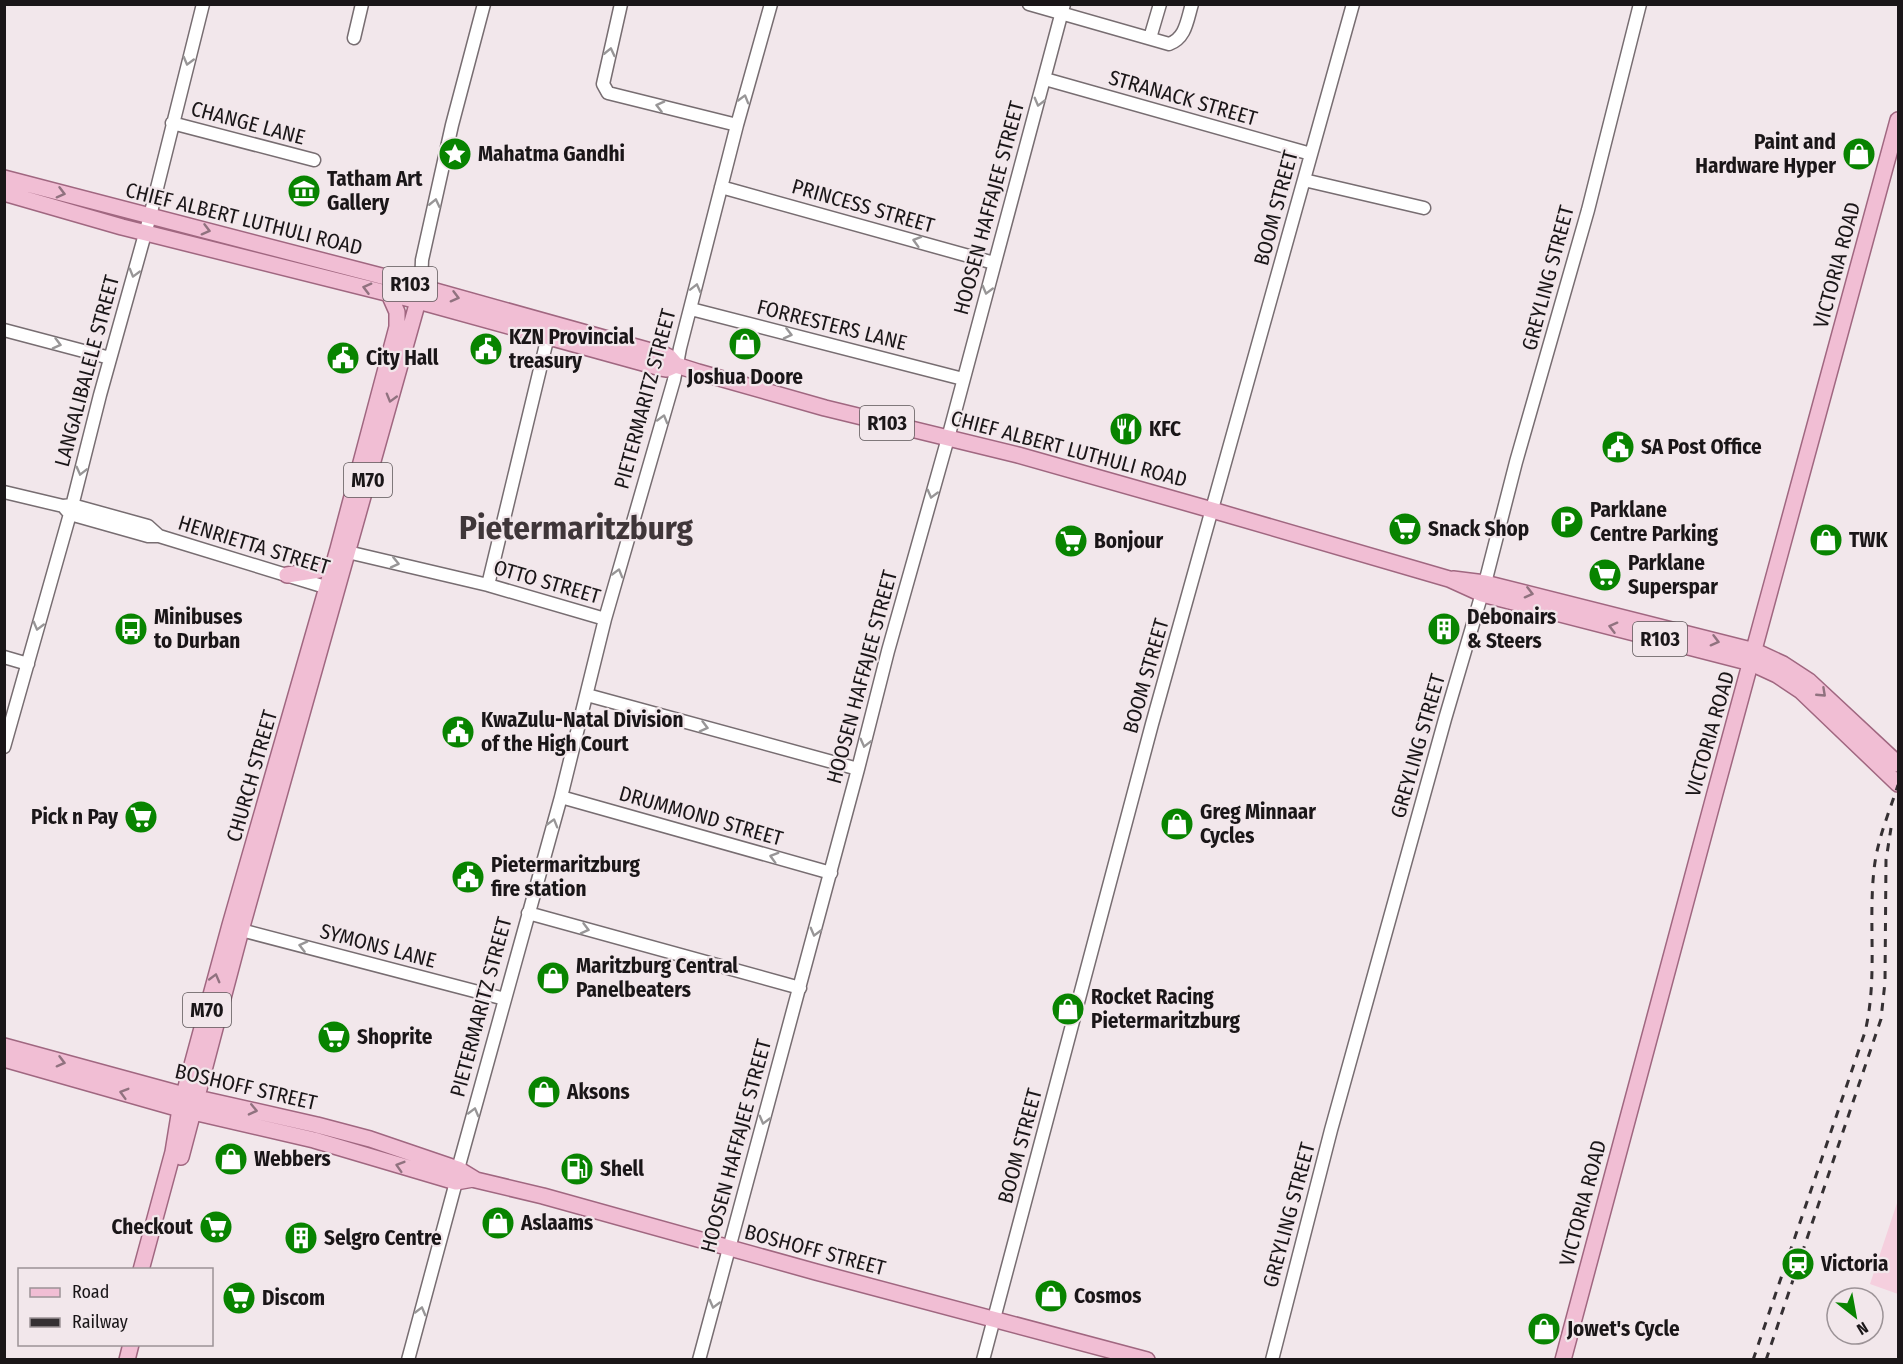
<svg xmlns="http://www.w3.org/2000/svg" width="1903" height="1364" font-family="'Fira Sans Condensed',sans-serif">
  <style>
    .green { fill: #f5cfde }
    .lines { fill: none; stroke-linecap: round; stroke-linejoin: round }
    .minor-casing { stroke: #776d71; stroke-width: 15 }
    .major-casing { stroke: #a06780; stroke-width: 18 }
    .minor { stroke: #fff; stroke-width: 12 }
    .major { stroke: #f1bed4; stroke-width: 15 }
    .rail { stroke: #353033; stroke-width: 3; stroke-dasharray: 8 8; stroke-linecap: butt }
    .oneway { stroke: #989697 }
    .oneway2 { stroke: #90727f }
    .labels { text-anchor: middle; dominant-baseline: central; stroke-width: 4.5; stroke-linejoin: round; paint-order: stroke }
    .shield { fill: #f2e7eb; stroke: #5b5557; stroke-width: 1.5 }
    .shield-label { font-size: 20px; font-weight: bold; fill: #1a1618 }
    .street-label { font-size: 21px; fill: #1a1618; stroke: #f2e7eb }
    .poi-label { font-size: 21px; font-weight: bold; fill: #1a1618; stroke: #f2e7eb; text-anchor: start }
    .town-label { font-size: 33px; font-weight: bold; fill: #3f3639; stroke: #f2e7eb }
  </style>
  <rect width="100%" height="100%" fill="#f2e7eb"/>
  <path class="green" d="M1898 1200V1294L1870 1284Z"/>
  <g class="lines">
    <g class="minor-casing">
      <path id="minor" d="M621 4 603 84 608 93 737 125
        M1029 4 1169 44C1186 38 1187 20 1192 4
        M354 38 362 4
        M1150 38 1160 4
        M1045 79 1311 154
        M172 123 314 160
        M1304 180 1424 208
        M721 187 994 263
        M421 286 422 260 452 125 484 4
        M691 309 963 379
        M4 330 110 358
        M4 492 63 506 72 505 148 526 159 536
        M63 506 70 514 148 536H159L335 590
        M339 550 488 585 605 619
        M488 585 548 336
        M4 657 28 664
        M587 695 858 769
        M4 747 70 514 100 395 150 216 203 4
        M561 797 831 873
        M528 913 800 988
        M241 930 505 999
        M458 1169 561 797 605 619 674 380 680 348 737 125 771 4
        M408 1360 456 1182
        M699 1360 858 769 888 651 948 438 1064 4
        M983 1360 1152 724 1353 4
        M1272 1360 1331 1130 1445 719 1485 583 1516 462 1588 210 1640 4"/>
    </g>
    <g class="major-casing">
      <path id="major" d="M4 178 389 278 665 355 669 357 676 365 698 372 825 408 1018 455 1212 510 1449 579 1482 594 1751 663 1777 675 1801 691 1898 784
        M4 193 122 227 418 301 661 368 667 369 676 365
        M287 575 319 570 334 564
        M1453 579 1485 583 1755 651 1783 664 1809 681 1898 764
        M4 1046 184 1095 317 1125 370 1139 458 1169 476 1180 543 1196 816 1272 1147 1360
        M4 1059 180 1109 314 1140 456 1182 473 1179
        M181 1157 241 930 418 301
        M141 1270 173 1152 180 1109 230 925 338 549 397 327V312L389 294
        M127 1360 131 1344
        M1563 1360 1715 793 1898 120"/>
    </g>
    <use href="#minor" class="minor"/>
    <use href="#major" class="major"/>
    <path class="rail" d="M1753 1360 1865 1032C1878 978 1868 924 1874 870 1877 840 1889 813 1898 785
      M1766 1360 1881 1019 1885 982 1886 860 1891 828"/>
  </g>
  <defs><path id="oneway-chevron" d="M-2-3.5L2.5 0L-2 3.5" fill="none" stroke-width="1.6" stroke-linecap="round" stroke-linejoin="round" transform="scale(1.5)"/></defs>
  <g class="oneway">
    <use href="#oneway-chevron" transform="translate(610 52) rotate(-77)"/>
    <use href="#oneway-chevron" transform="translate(188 61) rotate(105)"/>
    <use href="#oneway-chevron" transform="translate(744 99) rotate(-74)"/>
    <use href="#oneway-chevron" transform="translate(1039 102) rotate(105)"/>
    <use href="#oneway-chevron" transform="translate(660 106) rotate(-166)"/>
    <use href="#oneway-chevron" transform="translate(435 203) rotate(-77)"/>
    <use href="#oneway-chevron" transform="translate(917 241) rotate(-164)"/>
    <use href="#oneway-chevron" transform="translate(134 273) rotate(106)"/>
    <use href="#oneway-chevron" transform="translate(696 288) rotate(-76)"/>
    <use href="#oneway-chevron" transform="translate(987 290) rotate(105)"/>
    <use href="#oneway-chevron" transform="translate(788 334) rotate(14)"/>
    <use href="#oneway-chevron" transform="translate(57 344) rotate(15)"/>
    <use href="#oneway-chevron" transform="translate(663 419) rotate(-74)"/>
    <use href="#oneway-chevron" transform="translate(81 471) rotate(104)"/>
    <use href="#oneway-chevron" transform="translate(932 494) rotate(105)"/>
    <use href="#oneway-chevron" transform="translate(395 563) rotate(13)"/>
    <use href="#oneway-chevron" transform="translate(618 573) rotate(-74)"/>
    <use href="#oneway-chevron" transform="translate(38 626) rotate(105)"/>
    <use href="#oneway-chevron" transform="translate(704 727) rotate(15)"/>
    <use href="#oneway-chevron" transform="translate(865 743) rotate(104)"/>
    <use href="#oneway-chevron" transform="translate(553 823) rotate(-74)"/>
    <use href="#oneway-chevron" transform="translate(774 857) rotate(-164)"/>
    <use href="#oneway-chevron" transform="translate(585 929) rotate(15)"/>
    <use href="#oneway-chevron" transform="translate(815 932) rotate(105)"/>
    <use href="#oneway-chevron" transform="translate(303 946) rotate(-166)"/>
    <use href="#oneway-chevron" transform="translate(474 1112) rotate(-75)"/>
    <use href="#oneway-chevron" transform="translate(764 1120) rotate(105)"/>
    <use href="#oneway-chevron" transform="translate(714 1304) rotate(105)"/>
    <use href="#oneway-chevron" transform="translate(421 1311) rotate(-75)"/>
  </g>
  <g class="oneway2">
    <use href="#oneway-chevron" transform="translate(61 193) rotate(15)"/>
    <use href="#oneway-chevron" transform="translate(206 230) rotate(15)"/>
    <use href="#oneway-chevron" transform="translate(367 288) rotate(-165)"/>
    <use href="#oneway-chevron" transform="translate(455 297) rotate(15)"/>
    <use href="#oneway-chevron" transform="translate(391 398) rotate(106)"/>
    <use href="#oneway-chevron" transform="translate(1529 593) rotate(14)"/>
    <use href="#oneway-chevron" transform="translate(1613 627) rotate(-165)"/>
    <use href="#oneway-chevron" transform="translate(1715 641) rotate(15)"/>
    <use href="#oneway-chevron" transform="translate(1822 693) rotate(43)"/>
    <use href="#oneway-chevron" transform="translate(215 978) rotate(-75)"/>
    <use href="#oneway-chevron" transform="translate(61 1062) rotate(15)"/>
    <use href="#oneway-chevron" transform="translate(124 1093) rotate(-164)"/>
    <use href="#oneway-chevron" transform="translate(253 1110) rotate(13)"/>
    <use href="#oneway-chevron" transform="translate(400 1166) rotate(-163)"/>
  </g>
  <defs>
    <g id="sight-disc" transform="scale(1.725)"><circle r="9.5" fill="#088400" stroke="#f2e7eb"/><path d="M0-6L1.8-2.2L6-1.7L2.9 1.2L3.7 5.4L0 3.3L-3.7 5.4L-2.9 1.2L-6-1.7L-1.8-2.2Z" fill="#fff"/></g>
    <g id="shop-disc" transform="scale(1.725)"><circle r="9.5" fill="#088400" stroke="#f2e7eb"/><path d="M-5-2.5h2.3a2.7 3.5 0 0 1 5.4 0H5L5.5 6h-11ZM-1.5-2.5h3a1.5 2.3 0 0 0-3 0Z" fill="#fff"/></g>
    <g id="museum-disc" transform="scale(1.725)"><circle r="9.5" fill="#088400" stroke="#f2e7eb"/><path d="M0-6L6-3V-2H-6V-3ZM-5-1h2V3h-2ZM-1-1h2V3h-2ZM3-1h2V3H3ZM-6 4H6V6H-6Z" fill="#fff"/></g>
    <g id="civic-disc" transform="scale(1.725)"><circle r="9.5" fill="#088400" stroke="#f2e7eb"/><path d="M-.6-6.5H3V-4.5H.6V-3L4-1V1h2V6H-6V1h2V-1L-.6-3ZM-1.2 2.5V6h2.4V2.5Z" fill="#fff"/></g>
    <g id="restaurant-disc" transform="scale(1.725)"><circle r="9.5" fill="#088400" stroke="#f2e7eb"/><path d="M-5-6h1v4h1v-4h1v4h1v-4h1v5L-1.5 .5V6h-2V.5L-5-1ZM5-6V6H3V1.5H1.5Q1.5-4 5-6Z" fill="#fff"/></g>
    <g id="parking-disc" transform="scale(1.725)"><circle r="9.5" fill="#088400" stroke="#f2e7eb"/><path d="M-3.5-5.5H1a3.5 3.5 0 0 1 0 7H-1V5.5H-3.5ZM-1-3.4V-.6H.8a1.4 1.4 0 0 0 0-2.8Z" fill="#fff"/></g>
    <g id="supermarket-disc" transform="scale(1.725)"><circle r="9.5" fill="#088400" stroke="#f2e7eb"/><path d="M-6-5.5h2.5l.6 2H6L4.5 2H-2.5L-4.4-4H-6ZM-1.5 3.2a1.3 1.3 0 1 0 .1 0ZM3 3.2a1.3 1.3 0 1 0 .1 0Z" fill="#fff"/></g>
    <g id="bus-disc" transform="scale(1.725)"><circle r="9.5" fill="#088400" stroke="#f2e7eb"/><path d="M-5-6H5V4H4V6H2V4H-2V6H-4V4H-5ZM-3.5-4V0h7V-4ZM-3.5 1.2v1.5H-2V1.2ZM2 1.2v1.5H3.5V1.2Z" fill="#fff"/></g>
    <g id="building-disc" transform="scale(1.725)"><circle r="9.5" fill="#088400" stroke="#f2e7eb"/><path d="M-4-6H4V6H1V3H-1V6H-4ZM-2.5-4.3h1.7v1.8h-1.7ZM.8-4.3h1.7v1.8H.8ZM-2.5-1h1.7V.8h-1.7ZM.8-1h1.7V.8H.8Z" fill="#fff"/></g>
    <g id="fuel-disc" transform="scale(1.725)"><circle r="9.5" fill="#088400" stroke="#f2e7eb"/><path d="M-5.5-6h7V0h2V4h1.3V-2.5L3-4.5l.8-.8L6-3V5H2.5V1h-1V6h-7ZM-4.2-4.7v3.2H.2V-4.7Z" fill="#fff"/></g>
    <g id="station-disc" transform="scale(1.725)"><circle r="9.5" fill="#088400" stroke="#f2e7eb"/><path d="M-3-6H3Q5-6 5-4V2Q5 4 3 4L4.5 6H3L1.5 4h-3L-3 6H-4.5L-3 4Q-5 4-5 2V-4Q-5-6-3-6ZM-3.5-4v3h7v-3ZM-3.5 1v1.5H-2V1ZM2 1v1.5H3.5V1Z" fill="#fff"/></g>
  </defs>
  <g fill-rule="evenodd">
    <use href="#sight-disc" x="455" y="154"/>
    <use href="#shop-disc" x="1859" y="154"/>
    <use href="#museum-disc" x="304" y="191"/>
    <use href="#shop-disc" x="745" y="344"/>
    <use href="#civic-disc" x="486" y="349"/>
    <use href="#civic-disc" x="343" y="358"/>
    <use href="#restaurant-disc" x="1126" y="429"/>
    <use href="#civic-disc" x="1618" y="447"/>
    <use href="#parking-disc" x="1567" y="522"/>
    <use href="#supermarket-disc" x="1405" y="529"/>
    <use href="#shop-disc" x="1826" y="540"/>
    <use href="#supermarket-disc" x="1071" y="541"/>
    <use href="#supermarket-disc" x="1605" y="575"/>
    <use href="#bus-disc" x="131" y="629"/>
    <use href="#building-disc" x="1444" y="629"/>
    <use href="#civic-disc" x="458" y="732"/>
    <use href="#supermarket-disc" x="141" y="817"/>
    <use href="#shop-disc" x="1177" y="824"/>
    <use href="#civic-disc" x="468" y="877"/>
    <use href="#shop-disc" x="553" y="978"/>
    <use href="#shop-disc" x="1068" y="1009"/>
    <use href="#supermarket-disc" x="334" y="1037"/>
    <use href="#shop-disc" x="544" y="1092"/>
    <use href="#shop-disc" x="231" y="1159"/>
    <use href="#fuel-disc" x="577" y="1169"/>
    <use href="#shop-disc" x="498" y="1223"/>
    <use href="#supermarket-disc" x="216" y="1227"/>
    <use href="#building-disc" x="301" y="1238"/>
    <use href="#station-disc" x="1798" y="1264"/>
    <use href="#shop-disc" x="1051" y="1296"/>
    <use href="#supermarket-disc" x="239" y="1298"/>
    <use href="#shop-disc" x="1544" y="1329"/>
  </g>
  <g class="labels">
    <g class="shield">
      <rect x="383" y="267" width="54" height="34" rx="4.5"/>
      <rect x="860" y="406" width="54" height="34" rx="4.5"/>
      <rect x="344" y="463" width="48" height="34" rx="4.5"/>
      <rect x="1633" y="622" width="54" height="34" rx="4.5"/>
      <rect x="183" y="993" width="48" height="34" rx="4.5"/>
    </g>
    <g class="shield-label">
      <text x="410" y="284">R103</text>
      <text x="887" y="423">R103</text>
      <text x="368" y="480">M70</text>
      <text x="1660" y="639">R103</text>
      <text x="207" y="1010">M70</text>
    </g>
    <g class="street-label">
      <text transform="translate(1183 98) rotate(16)">STRANACK STREET</text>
      <text transform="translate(248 123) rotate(15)">CHANGE LANE</text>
      <text transform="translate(863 206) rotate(16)">PRINCESS STREET</text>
      <text transform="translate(989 208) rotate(-75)">HOOSEN HAFFAJEE STREET</text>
      <text transform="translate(1276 208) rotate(-75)">BOOM STREET</text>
      <text transform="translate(244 219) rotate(14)">CHIEF ALBERT LUTHULI ROAD</text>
      <text transform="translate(1837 265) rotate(-75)">VICTORIA ROAD</text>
      <text transform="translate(1548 278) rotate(-75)">GREYLING STREET</text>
      <text transform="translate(832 325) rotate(14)">FORRESTERS LANE</text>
      <text transform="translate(87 371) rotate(-75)">LANGALIBALELE STREET</text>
      <text transform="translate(645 399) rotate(-75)">PIETERMARITZ STREET</text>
      <text transform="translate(1069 449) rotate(15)">CHIEF ALBERT LUTHULI ROAD</text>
      <text transform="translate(254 545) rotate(17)">HENRIETTA STREET</text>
      <text transform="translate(547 582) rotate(16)">OTTO STREET</text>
      <text transform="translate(1146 676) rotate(-74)">BOOM STREET</text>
      <text transform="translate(862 677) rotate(-75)">HOOSEN HAFFAJEE STREET</text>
      <text transform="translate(1710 734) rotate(-74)">VICTORIA ROAD</text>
      <text transform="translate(1418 746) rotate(-74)">GREYLING STREET</text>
      <text transform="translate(252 776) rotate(-74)">CHURCH STREET</text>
      <text transform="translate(701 816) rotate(16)">DRUMMOND STREET</text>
      <text transform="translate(378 946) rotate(15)">SYMONS LANE</text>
      <text transform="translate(481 1007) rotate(-75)">PIETERMARITZ STREET</text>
      <text transform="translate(246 1087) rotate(13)">BOSHOFF STREET</text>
      <text transform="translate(736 1146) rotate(-75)">HOOSEN HAFFAJEE STREET</text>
      <text transform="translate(1020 1146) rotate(-75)">BOOM STREET</text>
      <text transform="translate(1583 1203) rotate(-75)">VICTORIA ROAD</text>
      <text transform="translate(1289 1215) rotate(-75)">GREYLING STREET</text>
      <text transform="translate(815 1250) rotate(15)">BOSHOFF STREET</text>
    </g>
    <g class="poi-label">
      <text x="1836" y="142" text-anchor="end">Paint and<tspan x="1836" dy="24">Hardware Hyper</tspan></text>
      <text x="478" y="154">Mahatma Gandhi</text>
      <text x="327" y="179">Tatham Art<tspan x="327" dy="24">Gallery</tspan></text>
      <text x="509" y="337">KZN Provincial<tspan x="509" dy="24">treasury</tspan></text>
      <text x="366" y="358">City Hall</text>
      <text x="745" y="377" text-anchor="middle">Joshua Doore</text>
      <text x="1149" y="429">KFC</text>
      <text x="1641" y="447">SA Post Office</text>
      <text x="1590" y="510">Parklane<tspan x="1590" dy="24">Centre Parking</tspan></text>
      <text x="1428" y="529">Snack Shop</text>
      <text x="1849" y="540">TWK</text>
      <text x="1094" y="541">Bonjour</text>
      <text x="1628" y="563">Parklane<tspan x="1628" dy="24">Superspar</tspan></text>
      <text x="154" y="617">Minibuses<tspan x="154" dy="24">to Durban</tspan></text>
      <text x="1467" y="617">Debonairs<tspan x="1467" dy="24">&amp; Steers</tspan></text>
      <text x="481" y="720">KwaZulu-Natal Division<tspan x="481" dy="24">of the High Court</tspan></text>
      <text x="1200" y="812">Greg Minnaar<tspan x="1200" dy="24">Cycles</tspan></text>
      <text x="118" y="817" text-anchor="end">Pick n Pay</text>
      <text x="491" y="865">Pietermaritzburg<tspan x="491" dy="24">fire station</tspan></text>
      <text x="576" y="966">Maritzburg Central<tspan x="576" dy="24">Panelbeaters</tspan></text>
      <text x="1091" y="997">Rocket Racing<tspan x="1091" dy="24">Pietermaritzburg</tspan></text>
      <text x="357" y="1037">Shoprite</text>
      <text x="567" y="1092">Aksons</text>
      <text x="254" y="1159">Webbers</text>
      <text x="600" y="1169">Shell</text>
      <text x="521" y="1223">Aslaams</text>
      <text x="193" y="1227" text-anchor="end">Checkout</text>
      <text x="324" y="1238">Selgro Centre</text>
      <text x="1821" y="1264">Victoria</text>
      <text x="1074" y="1296">Cosmos</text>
      <text x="262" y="1298">Discom</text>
      <text x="1567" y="1329">Jowet's Cycle</text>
    </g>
    <g class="town-label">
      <text x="576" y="528">Pietermaritzburg</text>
    </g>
  </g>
  <rect width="1903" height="1364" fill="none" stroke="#1a1618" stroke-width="12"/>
  <rect x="18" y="1268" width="195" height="78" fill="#f2e7eb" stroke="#9c9397" stroke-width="1.5"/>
  <rect x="30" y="1288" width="30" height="9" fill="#f1bed4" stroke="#9c9397" stroke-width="1.5"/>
  <text x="72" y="1298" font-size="18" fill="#1a1618">Road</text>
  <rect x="30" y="1318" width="30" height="9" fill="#353033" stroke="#9c9397" stroke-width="1.5"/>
  <text x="72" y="1328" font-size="18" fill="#1a1618">Railway</text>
  <g transform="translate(1855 1316) rotate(149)"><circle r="28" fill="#f2e7eb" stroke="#9c9397" stroke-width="1.5"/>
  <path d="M0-4.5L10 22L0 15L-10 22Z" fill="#088400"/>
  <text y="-9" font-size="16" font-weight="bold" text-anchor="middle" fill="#1a1618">N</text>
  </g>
</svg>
